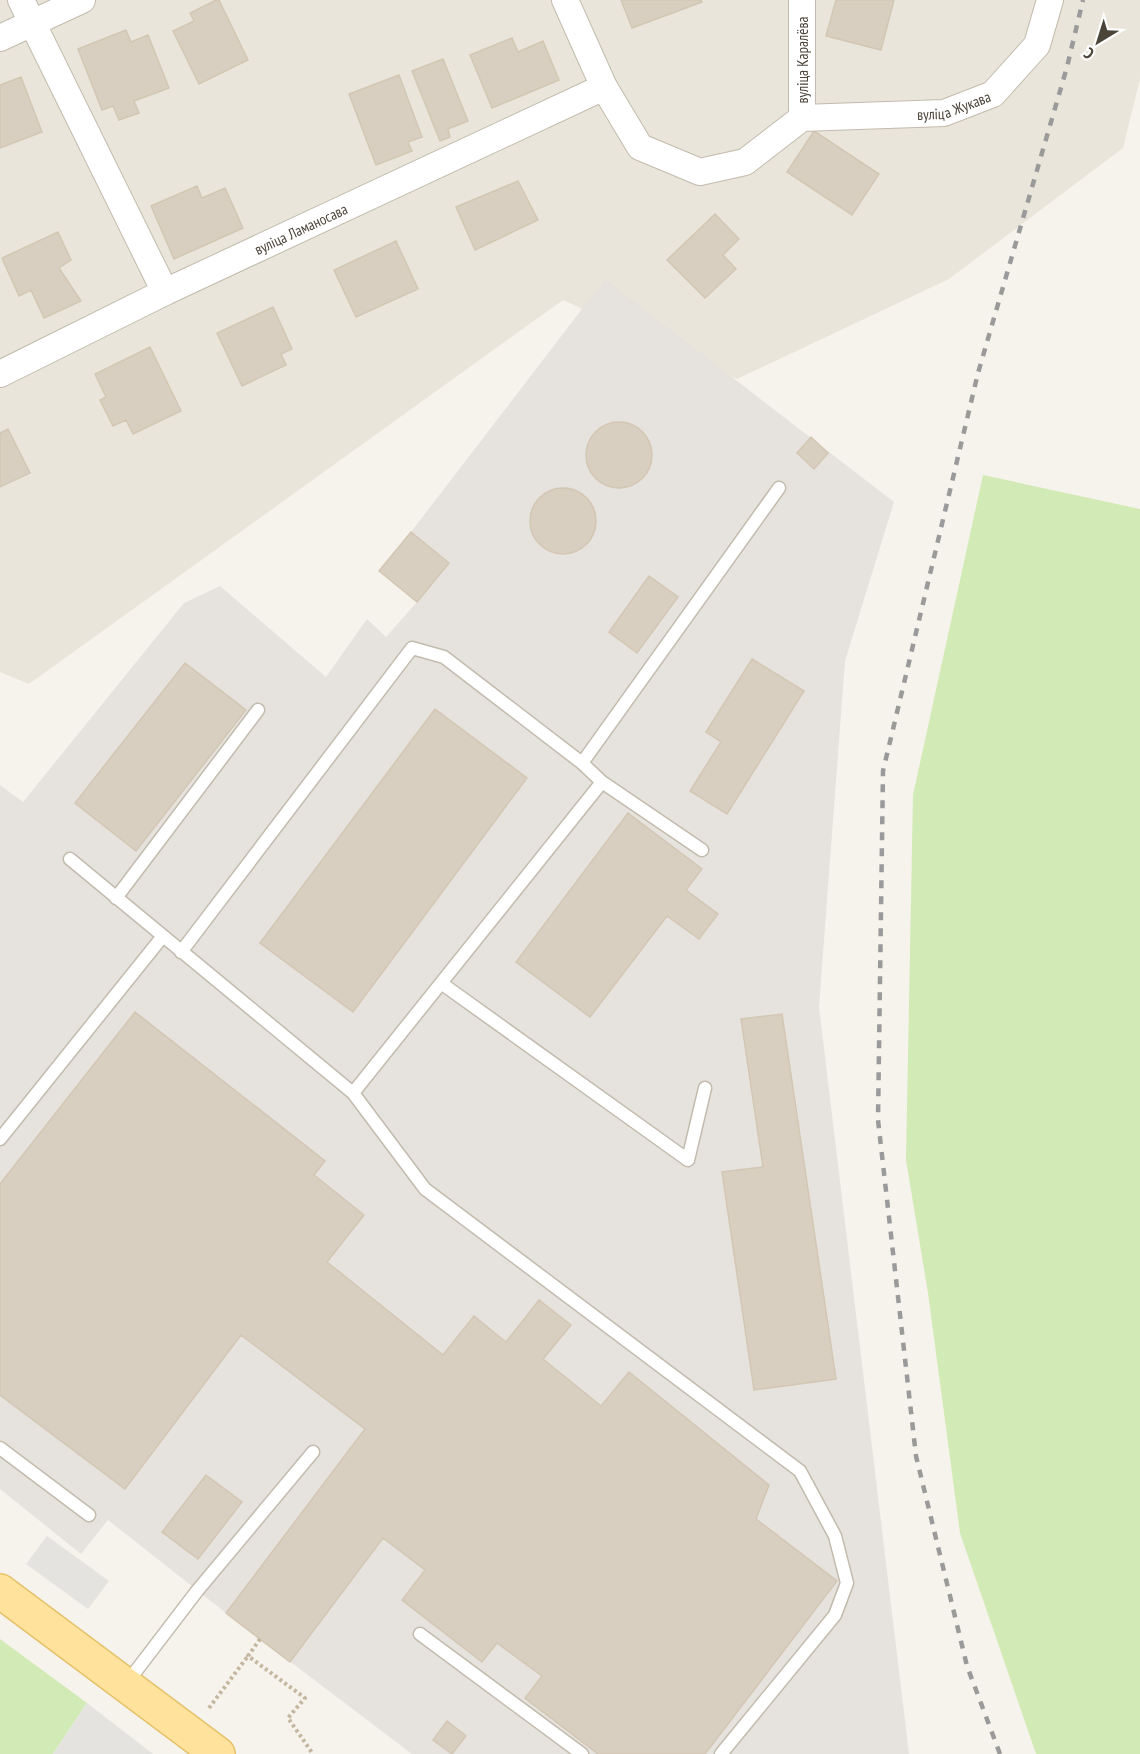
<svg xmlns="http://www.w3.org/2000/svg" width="1140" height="1754" font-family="'PT Sans Narrow',sans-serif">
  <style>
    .residential { fill: #eae5da }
    .industrial { fill: #e6e2dd }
    .green { fill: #d2eab5 }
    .parking { fill: #e5e3e0 }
    .building { fill: #d8cfc1; stroke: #d3c7b4; stroke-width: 1.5 }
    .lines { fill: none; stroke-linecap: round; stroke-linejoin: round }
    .service-casing { stroke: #c2bbae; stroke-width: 15 }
    .minor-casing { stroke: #c2bbae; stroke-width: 28 }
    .primary-casing { stroke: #e6c16a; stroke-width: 36 }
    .path { stroke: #c4b79f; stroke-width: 4; stroke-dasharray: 3 3; stroke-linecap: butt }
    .service { stroke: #fff; stroke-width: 12 }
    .minor { stroke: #fff; stroke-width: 26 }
    .primary { stroke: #ffe39c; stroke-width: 33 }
    .rail { stroke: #9a9a9a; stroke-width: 4.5; stroke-dasharray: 8 8; stroke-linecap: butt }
    .labels { text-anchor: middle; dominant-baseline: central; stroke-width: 5; stroke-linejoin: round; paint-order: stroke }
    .street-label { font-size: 15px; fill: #4b4439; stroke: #fff }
  </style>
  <rect width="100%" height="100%" fill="#f6f3ec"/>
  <path class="residential" d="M0 0H1140V79L1123 148 949 279 737 379 563 300 29 684 0 672Z"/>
  <path class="industrial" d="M605 279 894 502 845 661 819 1007 909 1754H412L226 1613 108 1520 81 1554 0 1489V785L23 802 184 603 220 586 326 677 367 619 386 637 417 602 379 571 411 532Z"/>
  <path class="green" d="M983 475 1140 509V1754H1036L1035 1751 960 1533 928 1293 906 1160 913 795Z
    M0 1639 87 1703 53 1754H0Z"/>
  <path class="parking" d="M47 1536 109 1581 88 1609 26 1564Z
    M87 1703 153 1754H53Z"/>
  <path class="building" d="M216 0H219L248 60 199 84 173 31 194 21 190 13Z
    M621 0H701L702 2 632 28Z
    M836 0H894L881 50 826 36Z
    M126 30 131 42 148 35 169 88 134 101 139 113 119 120 113 106 102 110 78 49Z
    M512 38 518 52 543 41 559 80 492 108 470 55Z
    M443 59 468 121 448 129 450 137 440 141 412 71Z
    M399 75 422 137 408 142 412 151 376 165 349 94Z
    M21 77 42 132 0 148V85Z
    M814 131 879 174 852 215 787 172Z
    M518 181 538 220 475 250 456 207Z
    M197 186 202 198 225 188 243 228 174 259 151 206Z
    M715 214 739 239 723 255 736 269 705 298 667 260Z
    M58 232 71 260 59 268 81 301 44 318 31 290 19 296 2 258Z
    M396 241 418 289 356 317 334 270Z
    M273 307 292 349 281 354 286 365 242 386 217 333Z
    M150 347 181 411 133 434 126 420 113 426 100 400 106 397 95 374Z
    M586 455a33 33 0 1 1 66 0a33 33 0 1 1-66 0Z
    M8 429 30 473 0 487V433Z
    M811 437 828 453 814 469 797 453Z
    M530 521a33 33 0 1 1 66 0a33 33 0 1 1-66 0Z
    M411 532 449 563 417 602 379 571Z
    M649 576 678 597 637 653 609 632Z
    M752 659 804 691 727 814 690 791 721 742 706 732Z
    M185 663 246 710 136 851 75 803Z
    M435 709 527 778 353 1012 260 943Z
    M628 813 702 869 686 890 718 914 699 939 667 916 590 1017 516 962Z
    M135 1012 325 1161 314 1175 364 1215 327 1262 443 1355 474 1316 506 1342 539 1300 571 1325 543 1359 601 1406 629 1372 769 1485 756 1519 837 1581 705 1754H598L525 1698 542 1676 497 1643 482 1662 402 1600 425 1570 383 1538 290 1662 226 1613 365 1429 241 1335 125 1489 0 1395V1184Z
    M782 1014 836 1379 754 1390 722 1172 763 1167 741 1019Z
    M206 1475 242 1502 198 1559 162 1532Z
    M447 1721 466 1736 452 1754 433 1740Z"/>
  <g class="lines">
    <g class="service-casing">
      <path id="service" d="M582 763 779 488
        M602 782 702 850
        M70 859 353 1093 425 1189 800 1471 835 1536 847 1583 835 1615 721 1754
        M116 898 258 710
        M181 952 412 648 444 657 582 763 602 782 353 1093
        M441 983 688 1160 705 1088
        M0 1139 163 936
        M0 1448 89 1515
        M420 1634 582 1754
        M126 1684 197 1591 313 1452"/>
    </g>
    <g class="minor-casing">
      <g id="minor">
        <path d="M21 0 165 292"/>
        <path d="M565 0 604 87 640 147 700 172 745 162 802 118V0"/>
        <path d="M0 38 82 0"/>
        <path id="s1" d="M802 118 944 113 993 94 1037 45 1050 0"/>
        <path id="s2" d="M0 374 165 292 604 87"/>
      </g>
    </g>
    <g class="primary-casing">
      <path id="primary" d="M0 1591 218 1754"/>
    </g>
    <path class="path" d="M260 1639 248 1656 305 1698 288 1718 313 1754
      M209 1708 248 1656"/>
    <use href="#service" class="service"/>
    <use href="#minor" class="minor"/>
    <use href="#primary" class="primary"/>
    <path class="rail" d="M1000 1754 967 1666 916 1456 878 1120 883 771 978 373 1067 67 1083 0"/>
  </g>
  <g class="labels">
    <g class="street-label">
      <text transform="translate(802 60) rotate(-90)">вуліца Каралёва</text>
      <text stroke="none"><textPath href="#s1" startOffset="153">вуліца Жукава</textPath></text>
      <text stroke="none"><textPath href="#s2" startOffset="334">вуліца Ламаносава</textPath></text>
    </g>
  </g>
  <g transform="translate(1098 42) rotate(218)" stroke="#ffffff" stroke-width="4.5" paint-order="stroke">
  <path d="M0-4.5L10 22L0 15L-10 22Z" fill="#4b4439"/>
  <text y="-9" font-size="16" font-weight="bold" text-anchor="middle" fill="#4b4439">С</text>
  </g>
</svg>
